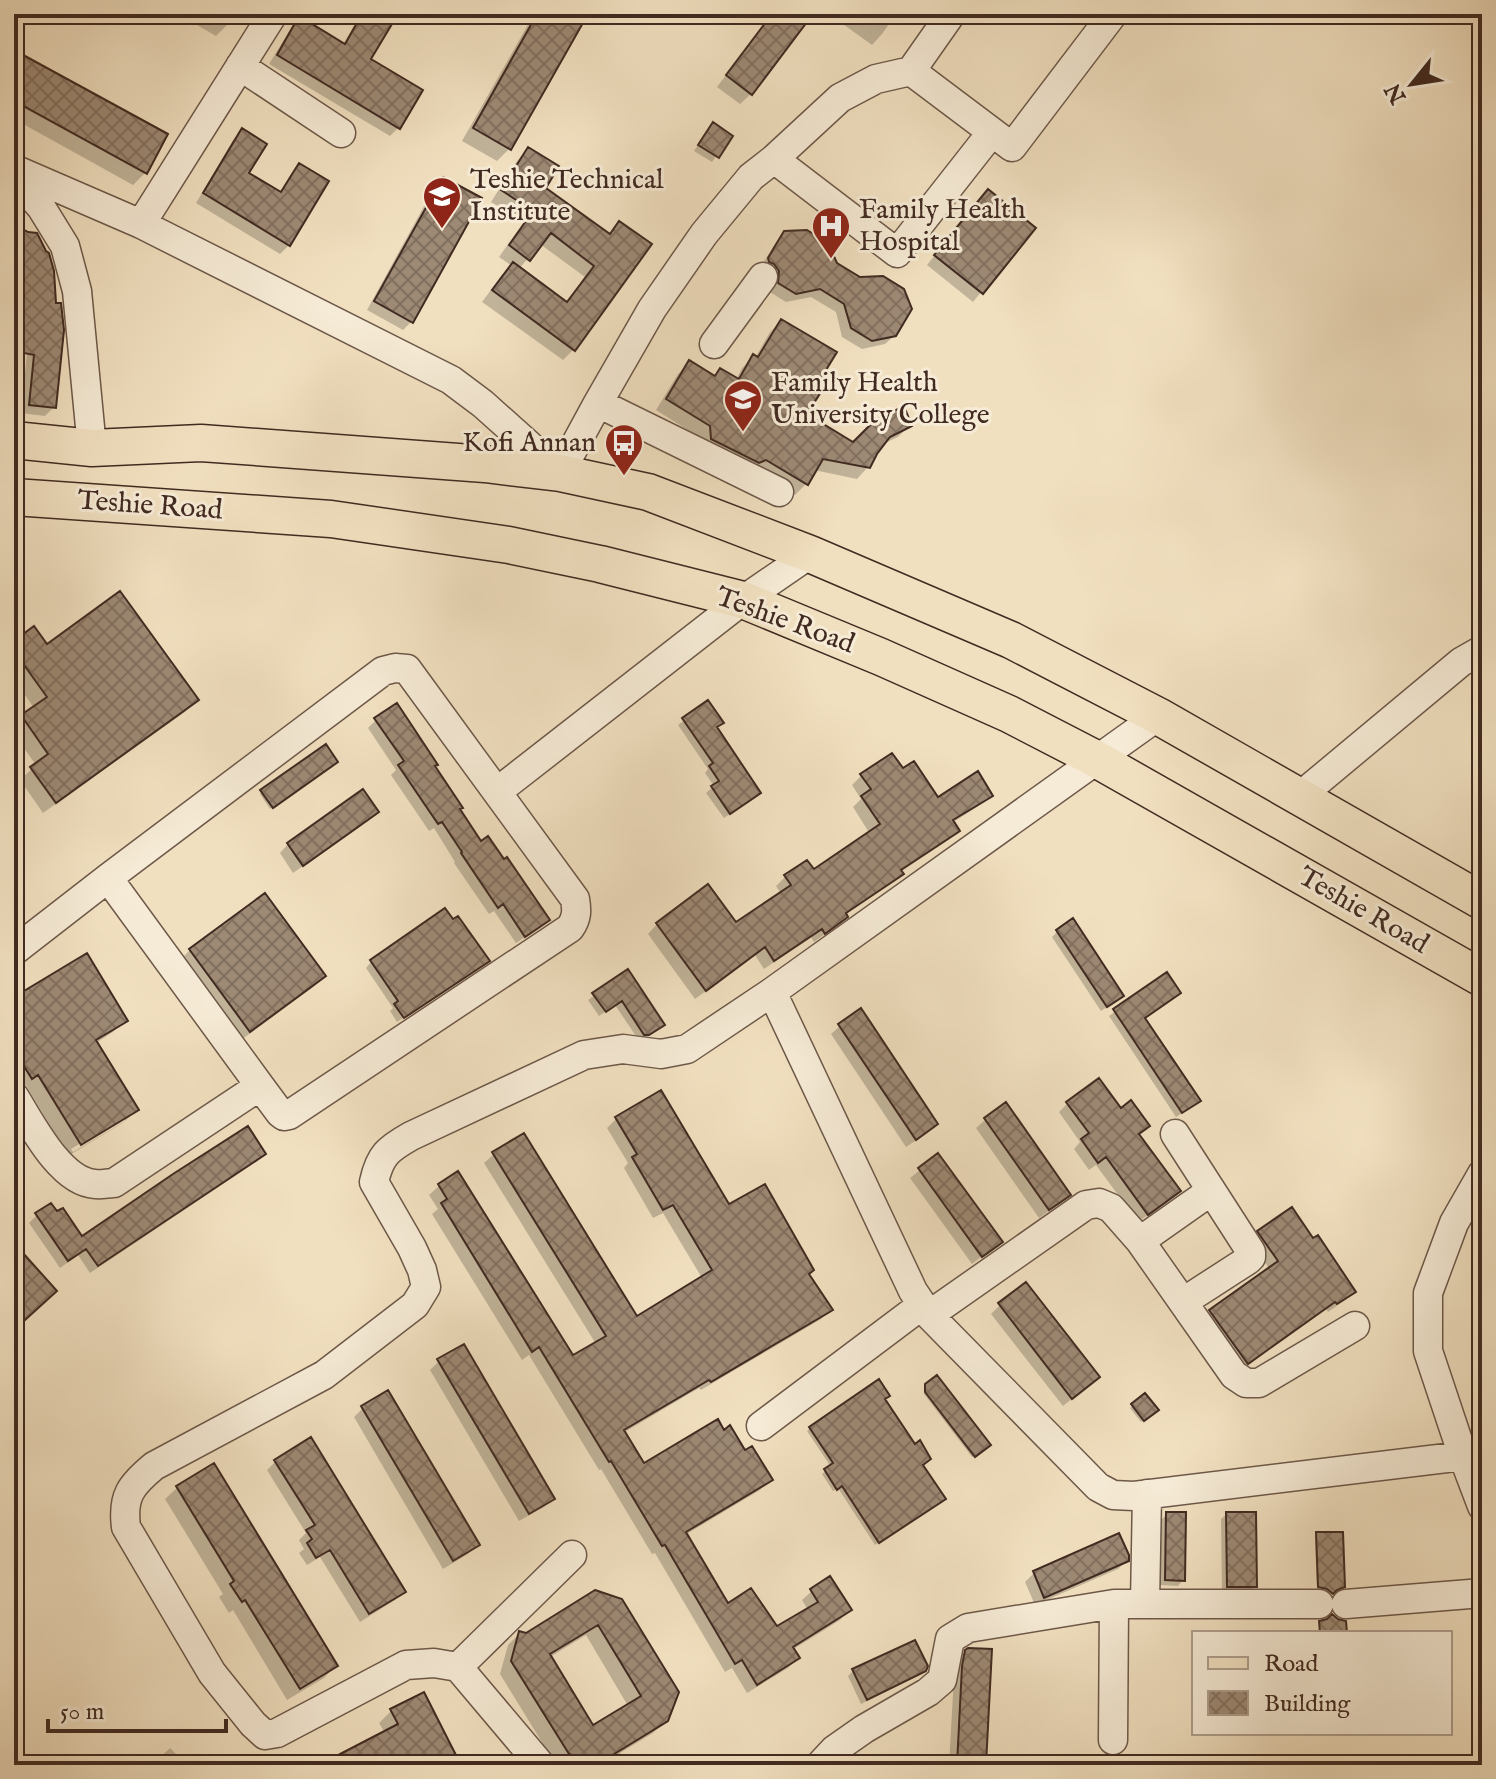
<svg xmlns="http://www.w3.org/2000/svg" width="1496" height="1779" font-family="'IM FELL English',serif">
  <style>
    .shadow { fill: #0003; fill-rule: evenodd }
    .building { fill: url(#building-cross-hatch); stroke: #412a21; stroke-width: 2; fill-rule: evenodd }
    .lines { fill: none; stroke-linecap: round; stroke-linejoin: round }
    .minor-casing { stroke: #6d5849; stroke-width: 31 }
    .major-casing { stroke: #412a21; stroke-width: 39 }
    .minor { stroke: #f6ebd6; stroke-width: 28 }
    .major { stroke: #f1e0c0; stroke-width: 36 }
    .labels { text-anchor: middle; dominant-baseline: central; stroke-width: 6; stroke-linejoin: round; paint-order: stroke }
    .poi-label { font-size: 28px; fill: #412a21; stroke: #f6ebd6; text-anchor: start }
    .street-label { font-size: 28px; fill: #412a21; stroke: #f6ebd6 }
  </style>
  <defs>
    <pattern id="building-cross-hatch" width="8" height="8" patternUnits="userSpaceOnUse" patternTransform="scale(2)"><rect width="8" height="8" fill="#9d8974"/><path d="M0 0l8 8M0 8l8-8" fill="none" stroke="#82705f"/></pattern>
  </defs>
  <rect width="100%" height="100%" fill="#f1e0c0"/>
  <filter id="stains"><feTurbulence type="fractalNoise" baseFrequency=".0025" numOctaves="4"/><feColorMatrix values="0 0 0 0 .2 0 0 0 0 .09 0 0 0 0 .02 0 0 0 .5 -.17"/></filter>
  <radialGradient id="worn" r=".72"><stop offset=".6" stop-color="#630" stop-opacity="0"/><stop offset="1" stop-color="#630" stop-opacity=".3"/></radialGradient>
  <path class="shadow" d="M178 14H233L226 26 216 36Z
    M361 14H395L369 60 398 128 390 136 269 64 291 28 300 19 343 45Z
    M404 14H428L419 23Z
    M534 14H586L509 149 497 161 462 141Z
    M772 14H810L751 94 740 104 717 87Z
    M829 14H896L882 34 872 45Z
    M14 52 145 173 133 185 14 119Z
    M708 130 730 136 712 162 694 151Z
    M242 131 246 173 279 193 291 174 299 165 289 245 280 254 196 203 233 140Z
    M528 150 543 188 608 235 619 224 574 349 563 360 482 302 502 275 512 266 499 257 524 222 491 202 517 161ZM540 244 585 277 565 303 519 269Z
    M443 179 412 321 403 330 367 310 434 188Z
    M979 200 1033 228 973 302 927 265Z
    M785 233 835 264 895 335 885 344 862 349 842 337 836 312 811 297 786 302 770 292 771 280 760 268 776 242Z
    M31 312 54 407 45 416 21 413Z
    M781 321 813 389 805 415 854 444 909 426 898 437 881 445 868 467 857 479 814 470 806 484 795 495 754 470 700 451 699 437 656 410 678 374 689 363 713 377 720 370 736 380 742 368 754 357 755 358 770 332Z
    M14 643 46 646 197 700 185 712 43 813 20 780 36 765 14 734V725L34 708 14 679Z
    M708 703 715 728 753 798 724 818 706 793 714 786 705 773 708 769 678 725Z
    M376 720 433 767 480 844 548 919 540 927 516 943 494 911 489 914 454 863 455 862 434 828 429 831 391 775 396 770 368 728Z
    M333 764 270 809 260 794 262 792Z
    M902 771 937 800 990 795 980 805 952 823 957 830 948 840 900 872 901 873 891 883 845 915 846 916 836 926 814 942 811 937 764 969 755 955 695 999 648 934 657 924 735 925 781 894 776 886 786 876 813 872 870 834 853 807 861 799 852 785 862 775Z
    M376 812 368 821 293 873 280 853 288 844Z
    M1057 932 1122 996 1116 1001 1101 1011 1052 937Z
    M190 950 324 976 312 988 237 1043 178 962Z
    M371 962 482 966 397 1022 390 1011 393 1008 366 968Z
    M627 972 657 1030 642 1040 638 1039 615 1005 599 1016 588 1000Z
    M1166 975 1179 993 1143 1019 1193 1106 1176 1117 1109 1016Z
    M14 999 125 1020 113 1032 96 1043 136 1110 124 1122 68 1156 26 1085 19 1089 14 1081ZM125 1116V1121L73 1152 71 1149Z
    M840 1026 936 1124 927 1133 906 1147 831 1034Z
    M1068 1103 1138 1135 1178 1191 1170 1200 1138 1222 1096 1165 1089 1170 1074 1149 1080 1142 1059 1112Z
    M616 1119 728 1207 807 1274 830 1310 821 1319 701 1390 699 1388 623 1433 643 1466 723 1432 770 1480 760 1490 685 1535 727 1606 776 1628 808 1610 802 1600 812 1591 849 1610 840 1620 792 1650 798 1658 788 1668 747 1693 732 1668 725 1672 655 1553 652 1554 601 1469 599 1470 529 1355 522 1360 432 1214 438 1209 429 1195 439 1186 458 1174 573 1358 596 1344 484 1163 494 1154 636 1319 702 1278 663 1213 653 1218 624 1168 628 1163 607 1128Z
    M985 1120 1068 1195 1060 1203 1039 1218 976 1128Z
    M264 1154 256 1162 90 1273 78 1255 60 1268 29 1223 37 1215 82 1238Z
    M938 1156 1000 1242 972 1264 910 1178Z
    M1259 1232 1313 1241 1354 1291 1345 1300 1328 1312 1326 1309 1238 1371 1202 1320 1211 1312 1270 1270 1250 1241Z
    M1000 1305 1089 1385 1063 1406 991 1314Z
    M439 1361 553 1498 544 1507 519 1521 430 1370Z
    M937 1378 988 1444 972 1457 924 1394V1389Z
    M1145 1396 1156 1410 1141 1422 1130 1408Z
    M883 1400 941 1502 875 1545 838 1488 833 1491 822 1474 831 1467 807 1431 810 1428Z
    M363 1408 477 1545 468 1554 443 1569 354 1417Z
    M276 1461 404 1592 395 1600 360 1622 320 1557 307 1565 299 1553 304 1549 299 1540 306 1533 267 1470Z
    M177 1488 335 1666 324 1678 287 1700 233 1610 229 1613 219 1597 223 1594 165 1499Z
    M1167 1514 1183 1580 1178 1586 1160 1585 1161 1520Z
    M1227 1514 1255 1586 1249 1592H1222L1221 1519Z
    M1317 1534 1333 1591 1329 1595 1324 1591 1317 1589 1315 1537Z
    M1127 1560 1118 1569 1035 1605 1025 1582 1034 1573Z
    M596 1592 666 1720 653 1733 620 1753 627 1765H556L500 1674 508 1645 520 1633 526 1635ZM586 1635 628 1706 592 1728 550 1657Z
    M966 1651 984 1765H949L954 1676 957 1661Z
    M925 1670 918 1676 861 1704 848 1676 853 1671Z
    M391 1711 459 1765H323L385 1733 379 1723Z
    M170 1748 182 1760 177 1765H152Z
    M1088 1759H1105V1765H1082Z"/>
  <path class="building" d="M362 14H398L371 59 423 90 400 129 277 55 299 16 345 44Z
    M537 14H588L511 150 473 128Z
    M772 14H813L752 95 726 75Z
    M14 50 168 134 147 174 14 101Z
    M713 122 733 136 719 158 698 145Z
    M242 128 267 144 249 173 281 192 299 163 329 181 290 246 203 193Z
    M528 147 559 166 546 188 610 234 619 221 652 244 575 351 492 290 513 262 567 302 594 266 551 233 530 261 509 245 533 211 501 190Z
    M443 177 482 198 413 323 374 301Z
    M988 189 1036 228 983 294 934 255Z
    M14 224 28 232 37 233 46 251 49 253 54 271 56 303H61L64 330 56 408 29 405 34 355 14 351Z
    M807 230 828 243 837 263 860 277 883 276 904 289 912 309 896 336 872 341 851 328 844 304 820 289 796 294 778 283 779 271 774 264 769 262 768 258 784 231Z
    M781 319 837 352 815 388 821 392 807 414 853 442 875 420 904 406 912 426 890 437 877 454 870 468 823 459 808 485 766 460 759 463 711 439 710 426 666 399 689 360 715 376 720 368 739 379 753 354 758 357Z
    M120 591 199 700 56 803 30 767 48 754 21 715 47 697 14 651V641L34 626 47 644Z
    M708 700 724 723 717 727 761 793 730 814 711 786 719 781 709 766 713 763 682 718Z
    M397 703 438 765 435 766 463 808 460 809 481 841 488 836 504 859 507 857 550 920 525 937 503 904 498 908 461 853 462 852 442 822 438 824 398 765 404 761 374 718Z
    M326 744 338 762 273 808 260 790Z
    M892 753 903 768 914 761 938 797 978 771 993 796 953 820 960 831 901 870 904 874 846 913 848 917 825 934 822 929 774 961 765 947 706 991 656 923 708 884 736 922 791 885 784 875 807 860 814 869 880 824 861 796 871 789 860 774Z
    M363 789 379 812 303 866 287 843Z
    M265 893 326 976 250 1032 189 949Z
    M445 908 453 919 458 916 490 961 404 1018 394 1004 398 1001 370 960Z
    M1073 918 1124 996 1107 1007 1056 930Z
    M87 953 128 1021 96 1040 139 1110 81 1145 38 1075 32 1079 14 1050V997Z
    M628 969 665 1025 649 1035H644L622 1001 606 1012 592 993Z
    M1167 972 1181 993 1145 1018 1201 1101 1182 1113 1113 1009Z
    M861 1008 938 1124 916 1140 838 1024Z
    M1099 1078 1121 1108 1131 1100 1150 1126 1139 1134 1181 1191 1148 1215 1106 1157 1098 1163 1081 1139 1089 1133 1066 1102Z
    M661 1090 729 1204 765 1184 814 1270 809 1274 833 1310 711 1382 709 1380 624 1430 644 1463 718 1419 724 1430 730 1425 745 1450 752 1446 773 1480 686 1532 728 1603 751 1588 777 1626 818 1602 810 1589 830 1576 852 1610 793 1647 800 1658 757 1685 742 1660 735 1664 665 1545 662 1546 611 1461 609 1462 539 1347 532 1352 441 1203 447 1199 438 1184 458 1171 573 1355 606 1336 492 1152 524 1133 637 1316 712 1270 673 1205 663 1210 632 1157 637 1154 615 1117Z
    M1006 1102 1071 1195 1049 1210 984 1118Z
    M248 1126 266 1154 98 1266 86 1249 68 1261 35 1213 51 1203 57 1211 63 1208 82 1236 173 1174Z
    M938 1153 1003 1242 982 1257 918 1168Z
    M1292 1207 1313 1238 1318 1235 1356 1292 1337 1304 1335 1302 1248 1364 1209 1310 1278 1261 1257 1231Z
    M14 1243 57 1291 14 1330Z
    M1026 1282 1100 1377 1072 1399 998 1303Z
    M464 1344 555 1499 529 1514 437 1359Z
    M937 1375 991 1445 975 1457 925 1392V1384Z
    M879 1379 890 1396 885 1399 915 1444 920 1440 931 1459 923 1465 946 1499 879 1543 842 1486 837 1490 824 1469 833 1463 809 1427Z
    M388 1390 480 1545 453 1561 361 1406Z
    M1145 1393 1159 1410 1144 1421 1131 1404Z
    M311 1437 406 1592 369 1614 330 1550 316 1558 307 1543 312 1539 306 1530 315 1525 274 1460Z
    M214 1463 338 1666 300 1689 245 1600 242 1602 230 1584 234 1581 176 1486Z
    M1166 1512H1186L1185 1581 1165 1580Z
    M1226 1512H1256L1257 1587H1227Z
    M1316 1532H1343L1345 1587 1337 1590 1333 1594 1327 1589 1318 1587Z
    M1119 1533 1129 1555V1561L1044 1598 1033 1571Z
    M595 1590 622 1599 679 1692 668 1721 598 1764 569 1754 511 1661 519 1631 526 1633ZM598 1625 641 1696 593 1725 550 1654Z
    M1332 1614 1338 1619 1346 1621 1347 1633H1320L1319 1621 1327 1619Z
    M915 1640 928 1666 926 1671 867 1700 852 1669Z
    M968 1648 992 1649 986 1765H957L962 1666 965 1650Z
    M424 1692 461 1765H319L398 1724 390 1709Z"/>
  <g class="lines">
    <g class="minor-casing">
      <path id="minor" d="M240 66 341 133
        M911 71 1012 147 1113 14
        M774 159 897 253 992 132
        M14 169 141 224 451 380 483 404 560 473 598 403 652 309 704 234 751 177 774 159 840 98 876 79 911 71 951 14
        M14 176 41 207 65 246 77 291 92 448
        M141 224 273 14
        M714 344 763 277
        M598 403 779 492
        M498 791 743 600 810 554
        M1299 797 1461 662 1482 650
        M14 951 108 878 383 671 395 668 407 669 575 899C577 911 577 918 570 928L289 1115 284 1116 280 1113 260 1086 108 878
        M772 992 913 1291 929 1315 1098 1487 1113 1495 1134 1496 1463 1456
        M14 1096C31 1123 60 1182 95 1184 101 1185 108 1183 114 1183L260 1086
        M1175 1134 1251 1252V1257L1248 1260 1183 1302
        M1482 1174 1454 1223 1428 1293V1351L1463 1456 1482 1506
        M1140 1241 1211 1191
        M929 1315 1086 1205 1099 1203 1111 1208 1140 1241 1234 1375 1246 1383H1259L1355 1326
        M761 1426 922 1305
        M1145 1604 1147 1494
        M1346 1604 1482 1593
        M458 1667 572 1555
        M1113 1740 1114 1604
        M539 1763 458 1667 434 1663 406 1665 277 1733 265 1735 253 1724 212 1673 126 1527C122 1496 131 1485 154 1466L324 1375 415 1305 426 1287 422 1270 412 1248 374 1182C380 1155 388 1149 411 1136L584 1055 623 1049 661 1054 687 1049 772 992 1158 716
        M820 1765 834 1750 864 1729 928 1692 942 1680 950 1639 968 1628 1114 1604H1319"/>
    </g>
    <g class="major-casing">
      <path id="major" d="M14 440 92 448 201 443 485 464 560 473 648 492 810 554 1011 640 1158 716 1482 901
        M14 497 331 519 509 545 600 564 743 600 881 657 1009 714 1096 759 1482 978"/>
    </g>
    <use href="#minor" class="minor"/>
    <use href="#major" class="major"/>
  </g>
  <defs>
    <g id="school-pin" transform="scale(2)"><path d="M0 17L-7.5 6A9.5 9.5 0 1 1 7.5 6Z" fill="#8f2418" stroke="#f6ebd6"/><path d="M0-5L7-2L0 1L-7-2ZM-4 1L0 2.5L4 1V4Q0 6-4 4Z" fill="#fff"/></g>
    <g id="hospital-pin" transform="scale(2)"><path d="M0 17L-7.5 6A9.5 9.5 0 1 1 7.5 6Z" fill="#8f2418" stroke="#f6ebd6"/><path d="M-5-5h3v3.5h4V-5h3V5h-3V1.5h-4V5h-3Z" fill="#fff"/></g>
    <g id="university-pin" transform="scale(2)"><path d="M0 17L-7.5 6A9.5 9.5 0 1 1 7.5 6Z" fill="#8f2418" stroke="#f6ebd6"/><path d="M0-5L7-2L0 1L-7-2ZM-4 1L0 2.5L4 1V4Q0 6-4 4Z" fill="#fff"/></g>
    <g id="bus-pin" transform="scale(2)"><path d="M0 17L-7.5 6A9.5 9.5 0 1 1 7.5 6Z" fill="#8f2418" stroke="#f6ebd6"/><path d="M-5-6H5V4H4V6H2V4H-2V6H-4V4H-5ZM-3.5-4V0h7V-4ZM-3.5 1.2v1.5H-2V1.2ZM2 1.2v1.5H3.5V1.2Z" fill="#fff"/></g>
  </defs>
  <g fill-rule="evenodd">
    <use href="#school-pin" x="442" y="196"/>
    <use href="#hospital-pin" x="831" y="226"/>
    <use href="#university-pin" x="743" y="399"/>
    <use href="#bus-pin" x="624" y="443"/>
  </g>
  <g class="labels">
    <g class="poi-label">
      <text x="470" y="180">Teshie Technical<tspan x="470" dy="32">Institute</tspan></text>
      <text x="859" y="210">Family Health<tspan x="859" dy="32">Hospital</tspan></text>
      <text x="771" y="383">Family Health<tspan x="771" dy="32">University College</tspan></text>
      <text x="596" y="443" text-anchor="end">Kofi Annan</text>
    </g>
    <g class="street-label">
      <text transform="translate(150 506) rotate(4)">Teshie Road</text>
      <text transform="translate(785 621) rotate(20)">Teshie Road</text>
      <text transform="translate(1363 911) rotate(30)">Teshie Road</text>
    </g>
  </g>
  <rect width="1496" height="1779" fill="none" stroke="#f1e0c0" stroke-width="48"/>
  <rect x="16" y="16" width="1464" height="1747" fill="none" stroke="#412a21" stroke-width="4"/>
  <rect x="24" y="24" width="1448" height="1731" fill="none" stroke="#412a21" stroke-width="2"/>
  <rect x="1192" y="1631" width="260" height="104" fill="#f6ebd6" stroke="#ae9e8e" stroke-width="2"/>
  <rect x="1208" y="1657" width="40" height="12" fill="#f1e0c0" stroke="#ae9e8e" stroke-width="2"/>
  <text x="1264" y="1671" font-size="24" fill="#412a21">Road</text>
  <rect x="1208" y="1691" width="40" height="24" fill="url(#building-cross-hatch)" stroke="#ae9e8e" stroke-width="2"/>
  <text x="1264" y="1711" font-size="24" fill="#412a21">Building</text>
  <g transform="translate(1412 84) rotate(240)" stroke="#f6ebd6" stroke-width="6" paint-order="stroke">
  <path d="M0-6L14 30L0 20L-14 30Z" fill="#412a21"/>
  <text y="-12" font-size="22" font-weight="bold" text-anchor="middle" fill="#412a21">N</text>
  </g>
  <path d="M48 1719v12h178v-12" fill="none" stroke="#412a21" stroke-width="4"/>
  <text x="60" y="1719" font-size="24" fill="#412a21" stroke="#f6ebd6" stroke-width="6" paint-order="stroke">50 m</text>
  <rect width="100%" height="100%" filter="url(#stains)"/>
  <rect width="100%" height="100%" fill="url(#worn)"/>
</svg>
